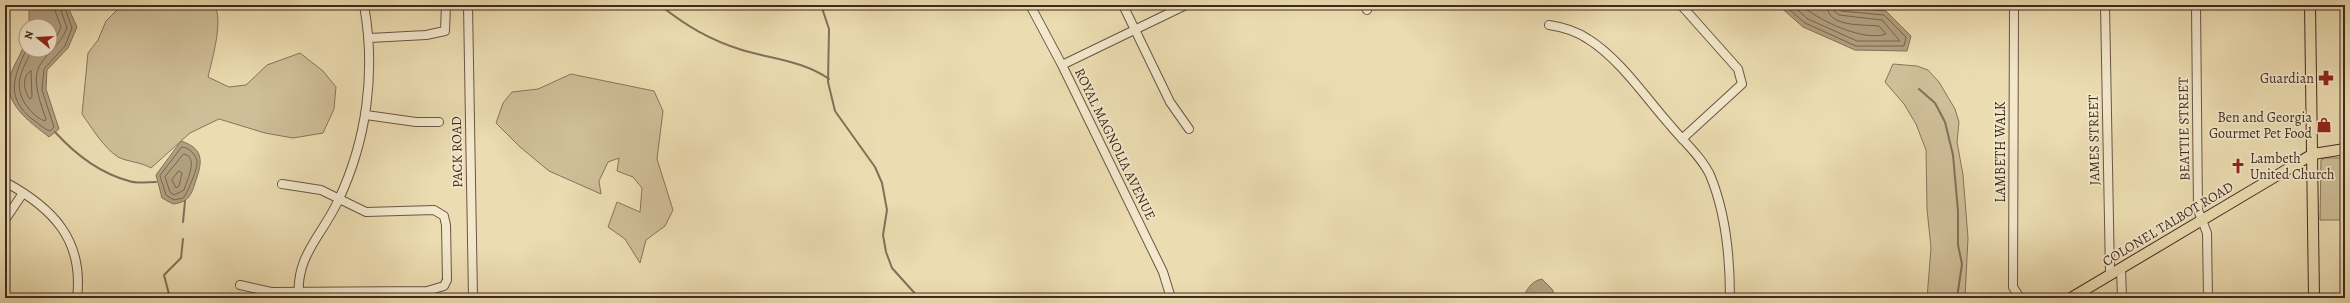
<svg xmlns="http://www.w3.org/2000/svg" width="2350" height="303" font-family="Alegreya,serif">
  <style>
    .green { fill: #cfbe98; stroke: #87745b }
    .water { fill: #b19f7f; stroke: #837058 }
    .lines { fill: none; stroke-linecap: round; stroke-linejoin: round }
    .shore { stroke: #78644e; stroke-width: 1 }
    .stream { stroke: #837058; stroke-width: 2 }
    .minor-casing { stroke: #6a5643; stroke-width: 10 }
    .major-casing { stroke: #3f2a1e; stroke-width: 12 }
    .minor { stroke: #f3e8cc; stroke-width: 8 }
    .major { stroke: #ecdcb1; stroke-width: 10 }
    .labels { text-anchor: middle; dominant-baseline: central; stroke-width: 3.5; stroke-linejoin: round; paint-order: stroke }
    .poi-label { font-size: 14px; fill: #3f2a1e; stroke: #f3e8cc; text-anchor: end }
    .street-label { font-size: 14px; fill: #3f2a1e; stroke: #f3e8cc }
  </style>
  <rect width="100%" height="100%" fill="#ecdcb1"/>
  <filter id="stains"><feTurbulence type="fractalNoise" baseFrequency=".005" numOctaves="4"/><feColorMatrix values="0 0 0 0 .2 0 0 0 0 .09 0 0 0 0 .02 0 0 0 .5 -.17"/></filter>
  <radialGradient id="worn" r=".72"><stop offset=".6" stop-color="#630" stop-opacity="0"/><stop offset="1" stop-color="#630" stop-opacity=".3"/></radialGradient>
  <path class="green" d="M122 5H214C224 19 212 60 208 77L229 87 246 85 267 65 300 53 323 71 336 87 334 109 323 133 293 138 265 133 219 119 190 133 151 168C141 162 128 162 118 157 103 147 92 128 82 114L88 53 98 40 106 21Z
    M1893 64 1917 66 1928 70 1939 82 1955 109 1959 122 1957 142 1963 175 1968 238 1965 298H1927L1931 248 1927 209 1926 150 1916 124 1904 104 1885 82Z
    M571 74 654 91 663 111 657 159 673 210 665 226 646 240 640 263 625 239 608 227 617 202 640 212 642 188 633 177 617 171 619 158 608 162 599 181 601 194 549 171 520 147 496 123 503 103 512 92 538 89Z
    M2325 158H2345V220H2320L2321 160Z"/>
  <path class="water" d="M29 5H67L77 27 68 48 47 70 46 89 59 129 49 137C30 122 0 102 11 73 16 61 23 51 26 38V50H50V26H29Z
    M1778 5H1820L1886 11 1911 36 1907 51 1855 50 1803 27Z
    M181 141C202 148 203 159 197 177 192 192 191 202 173 204L162 198 156 175Z
    M1542 279 1552 289 1556 298H1522C1528 289 1531 281 1542 279Z"/>
  <g class="lines">
    <path class="shore" d="M1784 5 1805 23 1856 46H1904L1906 37 1884 15 1841 11 1838 5
      M1792 5 1808 19 1857 41H1900L1882 20 1839 15 1834 11 1833 5
      M1801 5C1818 20 1863 42 1886 34L1879 26C1862 24 1827 28 1827 5
      M50 45 55 40 61 27 53 5
      M26 50C14 77 5 97 32 119 38 123 44 129 50 131L54 127 42 90 44 69 65 46 72 28 64 5
      M32 50C23 69 13 82 24 102 29 110 36 118 45 121L46 119C41 105 31 79 40 65 50 49 59 47 67 28L59 5
      M31 71 32 97 30 99C24 92 21 76 31 71Z
      M182 147C189 147 198 156 197 164 197 169 187 195 183 198 180 199 176 199 174 200L166 195 160 176Z
      M184 154C199 157 187 180 184 190L174 195 170 192 165 177Z
      M179 171 182 173 179 186 176 188 172 180Z"/>
    <path class="stream" d="M660 5C686 26 710 40 742 50 772 59 804 61 829 79
      M821 5 829 29 828 82 835 111 875 167 882 183 887 210 883 235 886 252 892 268 919 298
      M1919 89 1935 103 1945 122 1953 155 1958 211V245L1962 264 1957 298
      M55 132C75 154 99 173 129 181 137 184 148 182 156 182
      M183 222 185 201
      M170 298 164 275 181 258 183 239"/>
    <g class="minor-casing">
      <path id="minor" d="M468 5 473 298
        M1030 5 1062 65 1163 272 1171 298
        M1123 5 1170 102 1189 129
        M1364 5 1367 10
        M1681 5 1738 69 1742 84 1682 139
        M2014 5 2013 287 2020 298
        M2105 5 2110 275
        M2196 5 2198 210 2207 233 2208 298
        M1549 25C1563 27 1576 31 1588 39 1619 58 1646 98 1670 125 1683 141 1701 156 1710 175 1726 213 1730 258 1730 298
        M370 38 426 35 445 31 446 5
        M1062 65 1186 5
        M366 115 416 122H439
        M5 182C53 208 84 240 77 298
        M5 220 23 193
        M2121 268 2122 298
        M240 285 271 292 427 291 444 286 447 280 446 225 444 216 434 210 366 212 321 190 282 184
        M299 298C295 256 322 236 338 201 367 140 376 72 364 5"/>
    </g>
    <g class="major-casing">
      <path id="major" d="M2310 5 2314 298
        M2071 298 2313 154 2345 149"/>
    </g>
    <use href="#minor" class="minor"/>
    <use href="#major" class="major"/>
  </g>
  <defs>
    <g id="pharmacy-bare" transform="scale(1.2)"><path d="M-2-6h4v4h4v4h-4v4h-4v-4h-4v-4h4Z" fill="#8f2418" stroke="#f3e8cc" stroke-width="2.5" paint-order="stroke"/></g>
    <g id="shop-bare" transform="scale(1.2)"><path d="M-5-2.5h2.3a2.7 3.5 0 0 1 5.4 0H5L5.5 6h-11ZM-1.5-2.5h3a1.5 2.3 0 0 0-3 0Z" fill="#8f2418" stroke="#f3e8cc" stroke-width="2.5" paint-order="stroke"/></g>
    <g id="church-bare" transform="scale(1.2)"><path d="M-1.2-6h2.4v3.5h3.3v2.4h-3.3V6h-2.4V-.1h-3.3v-2.4h3.3Z" fill="#8f2418" stroke="#f3e8cc" stroke-width="2.5" paint-order="stroke"/></g>
  </defs>
  <g fill-rule="evenodd">
    <use href="#pharmacy-bare" x="2326" y="78"/>
    <use href="#shop-bare" x="2324" y="125"/>
    <use href="#church-bare" x="2238" y="166"/>
  </g>
  <g class="labels">
    <g class="poi-label">
      <text x="2314" y="78">Guardian</text>
      <text x="2312" y="117">Ben and Georgia<tspan x="2312" dy="16">Gourmet Pet Food</tspan></text>
      <text x="2250" y="158" text-anchor="start">Lambeth<tspan x="2250" dy="16">United Church</tspan></text>
    </g>
    <g class="street-label">
      <text transform="translate(2184 129) rotate(-91)">BEATTIE STREET</text>
      <text transform="translate(2094 140) rotate(-91)">JAMES STREET</text>
      <text transform="translate(1115 144) rotate(64)">ROYAL MAGNOLIA AVENUE</text>
      <text transform="translate(457 152) rotate(-91)">PACK ROAD</text>
      <text transform="translate(2000 152) rotate(-90)">LAMBETH WALK</text>
      <text transform="translate(2168 224) rotate(-31)">COLONEL TALBOT ROAD</text>
    </g>
  </g>
  <rect width="2350" height="303" fill="none" stroke="#ecdcb1" stroke-width="20"/>
  <rect x="6" y="6" width="2338" height="291" fill="none" stroke="#3f2a1e" stroke-width="2"/>
  <rect x="10" y="10" width="2330" height="283" fill="none" stroke="#3f2a1e"/>
  <g transform="translate(38 38) rotate(288)"><circle r="19" fill="#f3e8cc" stroke="#ab9c86"/>
  <path d="M0-3L7 15L0 10L-7 15Z" fill="#8f2418"/>
  <text y="-6" font-size="11" font-weight="bold" text-anchor="middle" fill="#3f2a1e">N</text>
  </g>
  <rect width="100%" height="100%" filter="url(#stains)"/>
  <rect width="100%" height="100%" fill="url(#worn)"/>
</svg>
